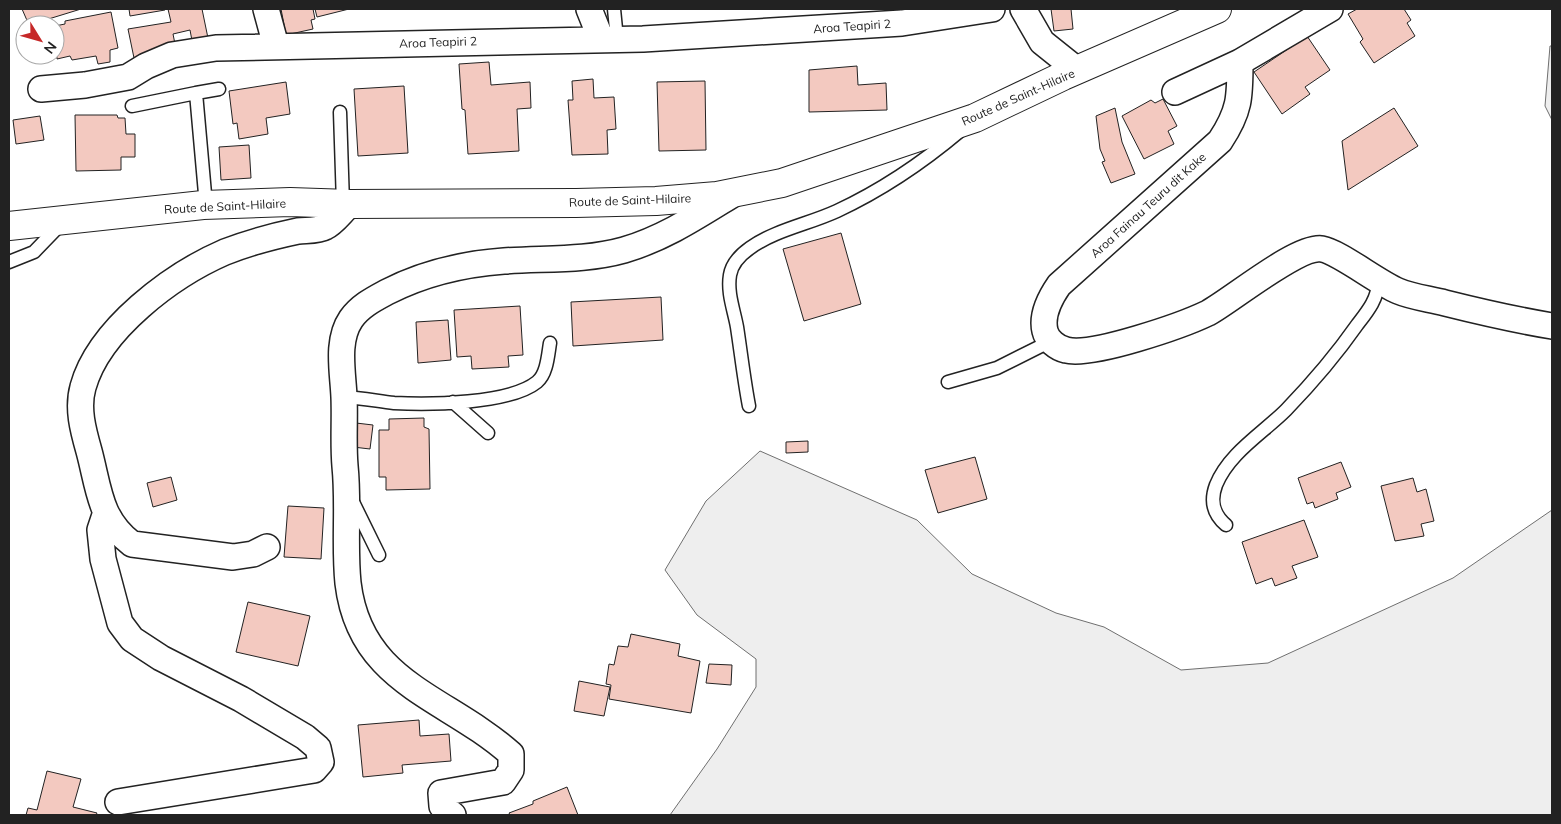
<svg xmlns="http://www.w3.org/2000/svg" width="1561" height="824" font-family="Mulish,sans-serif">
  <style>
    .green { fill: #eee; stroke: #6f6f6f }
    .building { fill: #f3c9c0; stroke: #222 }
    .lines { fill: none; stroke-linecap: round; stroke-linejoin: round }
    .lane-casing { stroke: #222; stroke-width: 15 }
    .street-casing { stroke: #222; stroke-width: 28 }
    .secondary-casing { stroke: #222; stroke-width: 30 }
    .lane { stroke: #fff; stroke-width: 12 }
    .street { stroke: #fff; stroke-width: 25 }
    .secondary { stroke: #fff; stroke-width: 28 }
    .labels { text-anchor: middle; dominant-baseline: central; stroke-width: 4; stroke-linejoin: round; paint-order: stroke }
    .street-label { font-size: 12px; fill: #222; stroke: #fff }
  </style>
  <rect width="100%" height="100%" fill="#fff"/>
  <path class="green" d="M1550 46H1552V120L1545 106Z
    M760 451 917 520 972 574 1056 613 1104 627 1181 670 1268 663 1453 578 1552 510V815H670L717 749 756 687V659L697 615 665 570 706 501Z"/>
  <path class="building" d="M22 9H81L29 25Z
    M129 9H165V10L130 16Z
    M168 9H202L209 43 193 46 190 30 173 34 176 49 134 58 128 29 171 22Z
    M281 9H313L315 19 311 20 313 29 286 35Z
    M315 9H349L317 17Z
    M1051 9H1071L1073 29 1054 31Z
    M1357 9H1404L1411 20 1407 23 1415 36 1374 63 1360 42 1363 39 1348 14Z
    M111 12 118 48 110 50V62L98 64 96 56 72 60 70 56 57 59 55 26 65 24V21Z
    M1307 36 1330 70 1305 87 1310 94 1282 114 1254 72Z
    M489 62 491 85 530 82 531 108 517 109 519 151 468 154 465 110 462 109 459 64Z
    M857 66 858 85 886 83 887 110 809 112V70Z
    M593 79 594 98 614 97 616 129 607 130 608 154 572 155 568 100H573L572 81Z
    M705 81 706 150 659 151 657 82Z
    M286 82 290 114 266 118 268 134 239 139 237 123 233 124 229 91Z
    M404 86 408 153 358 156 354 89Z
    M1163 99 1177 126 1168 131 1174 144 1144 159 1122 116 1151 100 1155 103Z
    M1115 108 1122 142 1135 174 1111 183 1102 162 1105 161 1100 149 1096 116Z
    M1394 108 1418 146 1348 190 1342 141Z
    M75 115H117L118 118H125L126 134H135V157H121V170L76 171Z
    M40 116 44 140 16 144 13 120Z
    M249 145 251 178 221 180 219 147Z
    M841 233 861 304 804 321 783 249Z
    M661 297 663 340 573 346 571 302Z
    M520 306 523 355 508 356 509 367 472 369 471 356 457 357 454 310Z
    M448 320 451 360 418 363 416 322Z
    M424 418V427L429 429 430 489 386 490V477H379V430H389V419Z
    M356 423 373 425 370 449 353 447Z
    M808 441V452L786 453V442Z
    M975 457 987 499 938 513 925 470Z
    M1341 462 1351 487 1336 493 1338 499 1315 508 1313 502 1307 504 1298 478Z
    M171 477 177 500 153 507 147 483Z
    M1413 478 1417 492 1426 489 1434 521 1421 524 1424 536 1395 541 1381 486Z
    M288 506 324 508 321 559 284 557Z
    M1304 520 1318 557 1292 566 1297 578 1275 586 1272 578 1256 584 1242 542Z
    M248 602 310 616 298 666 236 652Z
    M631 634 680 644 678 656 700 661 691 713 609 699 611 685 606 684 609 664 614 665 618 646 628 647Z
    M709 664 732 665 731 685 706 683Z
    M579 681 610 687 604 716 574 711Z
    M419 720 420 736 449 734 451 761 402 765 403 773 363 777 358 725Z
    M47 771 81 779 73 807 97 813 96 815H26L28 808 37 810Z
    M567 787 578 815H510L509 813 533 804V801Z"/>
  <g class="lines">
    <g class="lane-casing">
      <path id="lane" d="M614 9 617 39
        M132 106 196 93
        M340 112 343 204
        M206 205 196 93 219 89
        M9 262 34 252 61 224
        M948 382 997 368 1051 341
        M344 397C361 398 377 401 394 403 428 405 510 404 537 382 547 374 548 355 550 343
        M453 402 488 433
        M749 406C744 380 741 353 737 327 734 310 727 293 730 275 732 263 740 255 750 248 775 230 809 224 837 211 882 190 922 163 960 131
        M351 498 379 555
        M1226 525C1213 514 1210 501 1216 485 1229 453 1263 433 1286 410 1312 383 1336 355 1357 325 1367 312 1378 299 1378 282"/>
    </g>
    <g class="street-casing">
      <path id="street" d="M266 9 276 46
        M589 9 601 39
        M1023 9 1042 42 1077 70
        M1240 62C1240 97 1240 111 1220 141L1059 285C1050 298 1041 315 1045 331 1047 340 1057 348 1066 350 1092 357 1183 325 1208 313 1232 300 1298 245 1322 249 1339 252 1377 282 1398 291 1412 297 1430 299 1445 303 1481 312 1516 320 1552 326
        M41 89 85 85 128 77 146 66 172 55 216 48 643 39 902 23 992 9
        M1175 92 1240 62 1330 9
        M105 515 100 530 103 559 120 623 132 639 161 658 241 699 305 737 318 748 321 762 314 770 118 802
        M267 547 253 554 233 557 132 544C99 519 99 488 89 451 83 430 77 408 83 387 99 329 172 275 225 252 248 243 274 236 298 231 306 230 318 231 325 227 334 223 342 211 350 204
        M453 815 442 806 441 793 503 782 511 770V754C446 696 360 684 348 583 344 544 349 505 345 466 343 443 345 420 344 397 343 372 336 341 351 319 360 306 374 299 387 292 424 273 463 264 504 261 544 258 585 261 624 250 665 238 699 215 735 193"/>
    </g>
    <g class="secondary-casing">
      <path id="secondary" d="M9 226 203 205 290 202 350 204 576 203 656 201 717 196 782 183 975 118 1063 76 1217 9"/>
    </g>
    <use href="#lane" class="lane"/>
    <use href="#street" class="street"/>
    <use href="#secondary" class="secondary"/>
  </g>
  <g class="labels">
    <g class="street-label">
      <text transform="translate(852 26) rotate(-4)">Aroa Teapiri 2</text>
      <text transform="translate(438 42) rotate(-2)">Aroa Teapiri 2</text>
      <text transform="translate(1018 97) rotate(-24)">Route de Saint-Hilaire</text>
      <text transform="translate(630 200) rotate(-2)">Route de Saint-Hilaire</text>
      <text transform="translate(1148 205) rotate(-42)">Aroa Fainau Teuru dit Kake</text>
      <text transform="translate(225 206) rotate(-3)">Route de Saint-Hilaire</text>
    </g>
  </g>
  <rect width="1561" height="824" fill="none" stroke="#222222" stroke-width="20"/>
  <g transform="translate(40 40) rotate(127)"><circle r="24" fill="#ffffff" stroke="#a7a7a7"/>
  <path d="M0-4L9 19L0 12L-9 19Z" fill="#c62828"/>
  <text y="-8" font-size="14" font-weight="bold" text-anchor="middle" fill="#222222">N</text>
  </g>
</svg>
